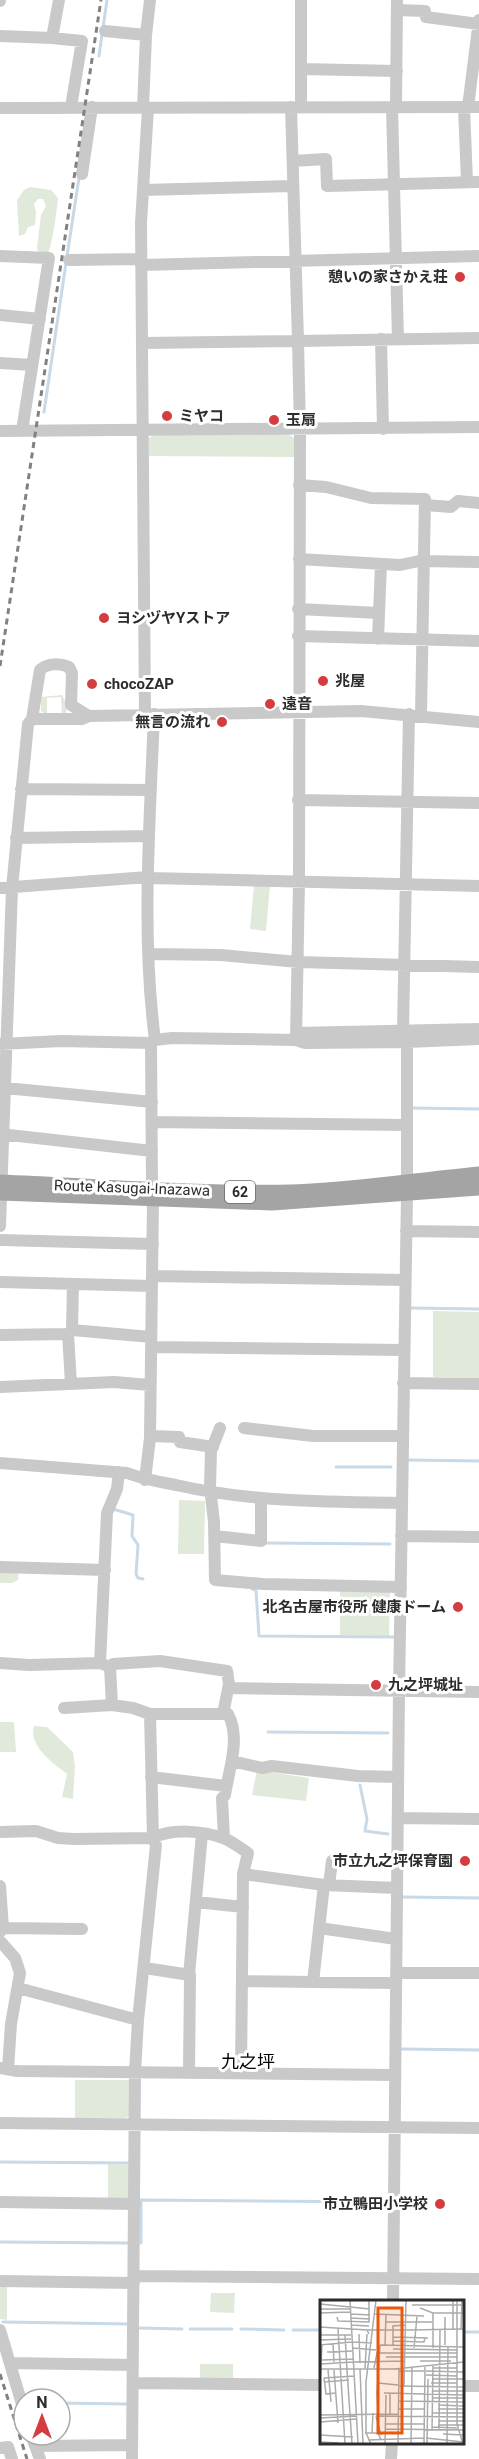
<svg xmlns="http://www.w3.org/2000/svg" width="479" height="2459" font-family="Roboto,'Noto Sans JP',sans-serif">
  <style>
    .green { fill: #e1e9da; fill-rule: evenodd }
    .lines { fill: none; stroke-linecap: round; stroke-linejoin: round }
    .stream { stroke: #c8d9e7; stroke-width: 3 }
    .minor { stroke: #c9c9c9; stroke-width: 12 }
    .major { stroke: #a4a4a4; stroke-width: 15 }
    .rail { stroke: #818181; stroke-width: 3; stroke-dasharray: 6 4.5; stroke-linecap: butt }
    .poi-dot { fill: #d53c3f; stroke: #fff; stroke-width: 2 }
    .labels { text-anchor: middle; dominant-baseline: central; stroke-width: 6; stroke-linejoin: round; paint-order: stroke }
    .shield { fill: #fff; stroke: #6b6b6b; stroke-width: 1.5 }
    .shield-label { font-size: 14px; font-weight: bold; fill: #2c2c2c }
    .poi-label { font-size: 15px; font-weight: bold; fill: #2c2c2c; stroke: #fff; text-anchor: start }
    .street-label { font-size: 15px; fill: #2c2c2c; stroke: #fff }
    .quarter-label { font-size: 18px; fill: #000; stroke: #fff }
    .inset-road { fill: none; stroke: #ababab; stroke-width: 1.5 }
    .view { fill: #e8590c; fill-opacity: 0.15; stroke: #e8590c; stroke-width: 3 }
    .inset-edge { fill: none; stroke: #2c2c2c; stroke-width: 3 }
  </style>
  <rect width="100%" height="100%" fill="#fff"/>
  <path class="green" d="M30 187 51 190 58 198C57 208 52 249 47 255L38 252 37 248 41 215 46 206 43 199H38L34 204 36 212 35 225 28 227 25 234 19 236 17 200 24 190Z
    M155 434H288L294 438V457L149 456V438Z
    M62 695 68 707 65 714 47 715 41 711V697ZM61 697 62 714H47V698Z
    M254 885H270L266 931 250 929Z
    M433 1311 479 1312V1378L433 1377Z
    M179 1500 205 1501 204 1554H178Z
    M0 1569 19 1570 18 1580 12 1583H0Z
    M340 1591 390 1592 389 1636 340 1635Z
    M0 1722H14L16 1752H0Z
    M34 1726 47 1727 73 1752 75 1766 73 1799 62 1797 67 1774C54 1764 28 1746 34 1726Z
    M257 1770 309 1778 306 1801 252 1795Z
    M75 2080H131L130 2116 126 2118H75Z
    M108 2164 129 2165V2195L127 2200 108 2199Z
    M0 2284H7V2320L0 2319Z
    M211 2293H235L234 2313 210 2312Z
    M200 2364H233V2380H200Z"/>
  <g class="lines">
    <path class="stream" d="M103 28 107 0
      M99 56 102 34
      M67 256 79 178
      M44 412 66 263
      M411 1108 479 1109
      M411 1308 479 1309
      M409 1460 479 1461
      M336 1467H391
      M113 1509 133 1515 132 1536 138 1545 136 1574 138 1578 143 1579
      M266 1543 390 1544
      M252 1589 256 1590 259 1636 394 1637
      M268 1732 388 1733
      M360 1785 367 1819 365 1831 388 1834
      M403 1897 479 1898
      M402 2049 479 2050
      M0 2162 129 2163
      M0 2242 128 2243
      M141 2243V2200L388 2202
      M3 2322 129 2324
      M139 2328 182 2329
      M190 2329H232
      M241 2329 284 2330
      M293 2330H322
      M462 2332H479
      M60 2403 126 2404
      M20 2414 24 2428"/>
    <path class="minor" d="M301 0V107
      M0 1V0
      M397 10 425 11 426 17 479 24
      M105 31 146 35
      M0 36 52 38 59 0
      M52 38 82 41 71 107
      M301 69 397 71
      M392 107 398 339
      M396 107 397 0
      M464 107 467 182
      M468 107 479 20
      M0 108 479 107
      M143 108 146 35 150 0
      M293 161 326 159 327 186 479 182
      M82 174 92 107
      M143 190 293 186
      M0 256 49 258 22 431
      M69 260 141 259
      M141 265 479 256
      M0 315 40 319
      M381 339 383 429
      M142 343 298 341 291 107
      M0 363 32 365
      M0 431 479 427
      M299 485 326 487 371 498 425 499 421 715
      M425 505 451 507 458 501 479 503
      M299 559 400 565 419 561 479 562
      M298 609 379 613
      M298 636 479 641
      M378 639 381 564
      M145 714 141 223 148 108
      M154 714C150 822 141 933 155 1040
      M32 719H82L89 716 361 711 479 722
      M21 789 151 790
      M298 800 479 803
      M16 838 149 836
      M149 878 479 886
      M0 888 148 877
      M150 954 221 955 298 962 479 967
      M403 1031 409 714
      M296 1033 479 1029
      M296 1040 299 882 300 430 298 341 479 338
      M407 1042V1181
      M151 1043 152 1189
      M0 1044 61 1041 151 1043 155 1040 172 1038 296 1040 305 1043 407 1042 479 1039
      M5 1088 152 1102
      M152 1122 407 1125
      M0 1134 152 1151
      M0 1226 12 888 28 724 32 719 40 670C47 663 60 663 69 667L72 673 71 705 89 716
      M406 1231 479 1232
      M0 1240 153 1244
      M152 1276 405 1280
      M0 1282 152 1286
      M72 1330 73 1284
      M68 1334 71 1384
      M0 1335 68 1334 72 1330 151 1337
      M151 1347 404 1350
      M403 1383 479 1384
      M0 1387 114 1382 150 1385
      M220 1428 211 1451 210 1487 214 1522 215 1580 263 1584 401 1587
      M244 1428 313 1436H403
      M150 1436 179 1437 180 1442 213 1447
      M0 1463 127 1473C143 1479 159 1482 176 1485 250 1502 326 1502 402 1503
      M145 1480 150 1438 153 1200
      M215 1536 261 1541V1498
      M401 1536 479 1537
      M0 1567 105 1570
      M0 1663 29 1665 100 1663 110 1667 112 1705
      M100 1663 107 1513 117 1489 119 1472
      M110 1667 113 1664 160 1661 227 1671 229 1684 223 1714
      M228 1688 479 1692
      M64 1708 112 1705 133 1708 150 1714H228C241 1738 229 1769 225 1795L222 1798 224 1838
      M232 1761 262 1768 272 1766 358 1776 398 1777
      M151 1777 226 1786
      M398 1818 479 1819
      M0 1832 36 1831 58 1838 74 1839 153 1838C172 1828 203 1831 223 1838 232 1841 240 1848 248 1853L243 1874 241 2073
      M243 1874 324 1885 397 1888
      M329 1885 332 1861
      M0 1886 3 1928 0 1932
      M196 1902 243 1907
      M3 1928 82 1929
      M319 1928 396 1939
      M0 1941 15 1958 20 1973 11 2024 8 2069
      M145 1968 190 1975 189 2072
      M396 1973H479
      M189 1975 202 1834
      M242 1981 396 1983
      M313 1982 324 1885
      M18 1988 138 2020
      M0 2068 17 2071 395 2075
      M0 2123 479 2128
      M0 2202 135 2204
      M134 2276 479 2279
      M0 2281 134 2283
      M393 2302 399 1692 407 1195
      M0 2330 24 2411
      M10 2363 133 2365
      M133 2383 322 2385
      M462 2386H479
      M31 2435 40 2459
      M35 2446 132 2445
      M0 2448 8 2447 12 2459
      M132 2459 135 2072 138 2020 156 1845 153 1838 150 1714
      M391 2459 392 2442"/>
    <path class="major" d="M0 1182C97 1186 195 1194 292 1192 355 1190 417 1180 479 1174
      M0 1193 272 1203 479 1188"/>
    <path class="rail" d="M0 666 101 0
      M0 2374 27 2459"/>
  </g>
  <g class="poi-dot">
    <circle cx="460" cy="277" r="6"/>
    <circle cx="167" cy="416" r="6"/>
    <circle cx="274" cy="420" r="6"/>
    <circle cx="104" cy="618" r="6"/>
    <circle cx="323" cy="681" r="6"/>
    <circle cx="92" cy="684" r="6"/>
    <circle cx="270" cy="704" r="6"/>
    <circle cx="222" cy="722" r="6"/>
    <circle cx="458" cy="1607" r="6"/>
    <circle cx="376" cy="1685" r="6"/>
    <circle cx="465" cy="1861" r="6"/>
    <circle cx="440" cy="2204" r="6"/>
  </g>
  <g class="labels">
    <rect class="shield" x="225" y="1181" width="30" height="22" rx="4.5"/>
    <g class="shield-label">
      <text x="240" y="1192">62</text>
    </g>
    <g class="poi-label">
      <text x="448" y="277" text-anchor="end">憩いの家さかえ荘</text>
      <text x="179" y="416">ミヤコ</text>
      <text x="286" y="420">玉扇</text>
      <text x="116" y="618">ヨシヅヤYストア</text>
      <text x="335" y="681">兆屋</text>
      <text x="104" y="684">chocoZAP</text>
      <text x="282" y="704">遠音</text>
      <text x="210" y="722" text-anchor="end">無言の流れ</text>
      <text x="446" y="1607" text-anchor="end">北名古屋市役所 健康ドーム</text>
      <text x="388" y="1685">九之坪城址</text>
      <text x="453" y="1861" text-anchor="end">市立九之坪保育園</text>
      <text x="428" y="2204" text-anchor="end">市立鴨田小学校</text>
    </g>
    <g class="street-label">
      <text transform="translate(132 1188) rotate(2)">Route Kasugai-Inazawa</text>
    </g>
    <g class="quarter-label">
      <text x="248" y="2061">九之坪</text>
    </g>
  </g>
  <g transform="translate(320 2300)">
    <rect width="144" height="144" fill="#fff"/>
    <path class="inset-road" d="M30 0 38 144M137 0V124L143 144M0 4 50 9M92 5H144M100 8 113 13H144M0 9H30M0 13 30 12M113 13V48M31 14 50 15M55 14 104 16M17 17 18 21 49 22V0M31 18 50 19M65 22H112M31 25 49 26M0 27 47 30 49 34M18 29 25 144M133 29V0M141 29 142 0M47 30H88M88 30 144 29M39 34 40 63M0 35H31M25 35 27 70M73 37 108 38M0 40 31 39M73 41 104 42 105 38M0 42V45L32 42M32 42 52 43M13 44 14 62M60 45 144 47M65 45 66 14M73 45V26L86 25M125 45V17M33 48 56 50M94 48 97 16M73 49 137 50M7 52 32 51M66 57H137M2 60 33 59M100 61H131M34 62 85 61M1 64 33 62M45 68 47 34M54 68 57 53H137M113 68H137M0 69H74L144 62M40 69 43 144M8 70 11 102M14 70 18 123M27 70 32 144M79 71H104M106 71 144 72M106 75 137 76M4 78 6 94 16 93M4 78 34 76M112 79H144M0 82 2 45M4 82 29 80M58 83 78 85M111 83H137M78 86 144 87M84 86 86 0M113 91H144M57 93 60 45M57 93 58 113M64 93 144 95M70 94V114M113 98H144M78 101 144 102M118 105 144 106M78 109H104M118 109H144M112 113H144M0 115 78 114M56 116 144 117M56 116 61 135M0 118 36 116M118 121H144M0 122 36 119M65 124H104M118 125H144M112 127 137 128M65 129 144 130M112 130 113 66M119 130 120 30M45 133H58L61 140M52 133 53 113M123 134 144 135M0 135 33 137M106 138 143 142M48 140 104 138M0 142 19 143M51 144 46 133V82L56 0M65 144 66 95M78 144 79 69M91 144 92 68M104 144 105 67M107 144 108 79M127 144 128 46"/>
    <path class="view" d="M58 8H82V133H58Z"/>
    <rect width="144" height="144" class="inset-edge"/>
  </g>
  <g transform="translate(42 2417)"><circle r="28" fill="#ffffff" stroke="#ababab" stroke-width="1.5"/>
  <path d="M0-4.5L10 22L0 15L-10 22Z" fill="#d53c3f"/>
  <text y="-9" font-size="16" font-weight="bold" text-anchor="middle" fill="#2c2c2c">N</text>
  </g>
</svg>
